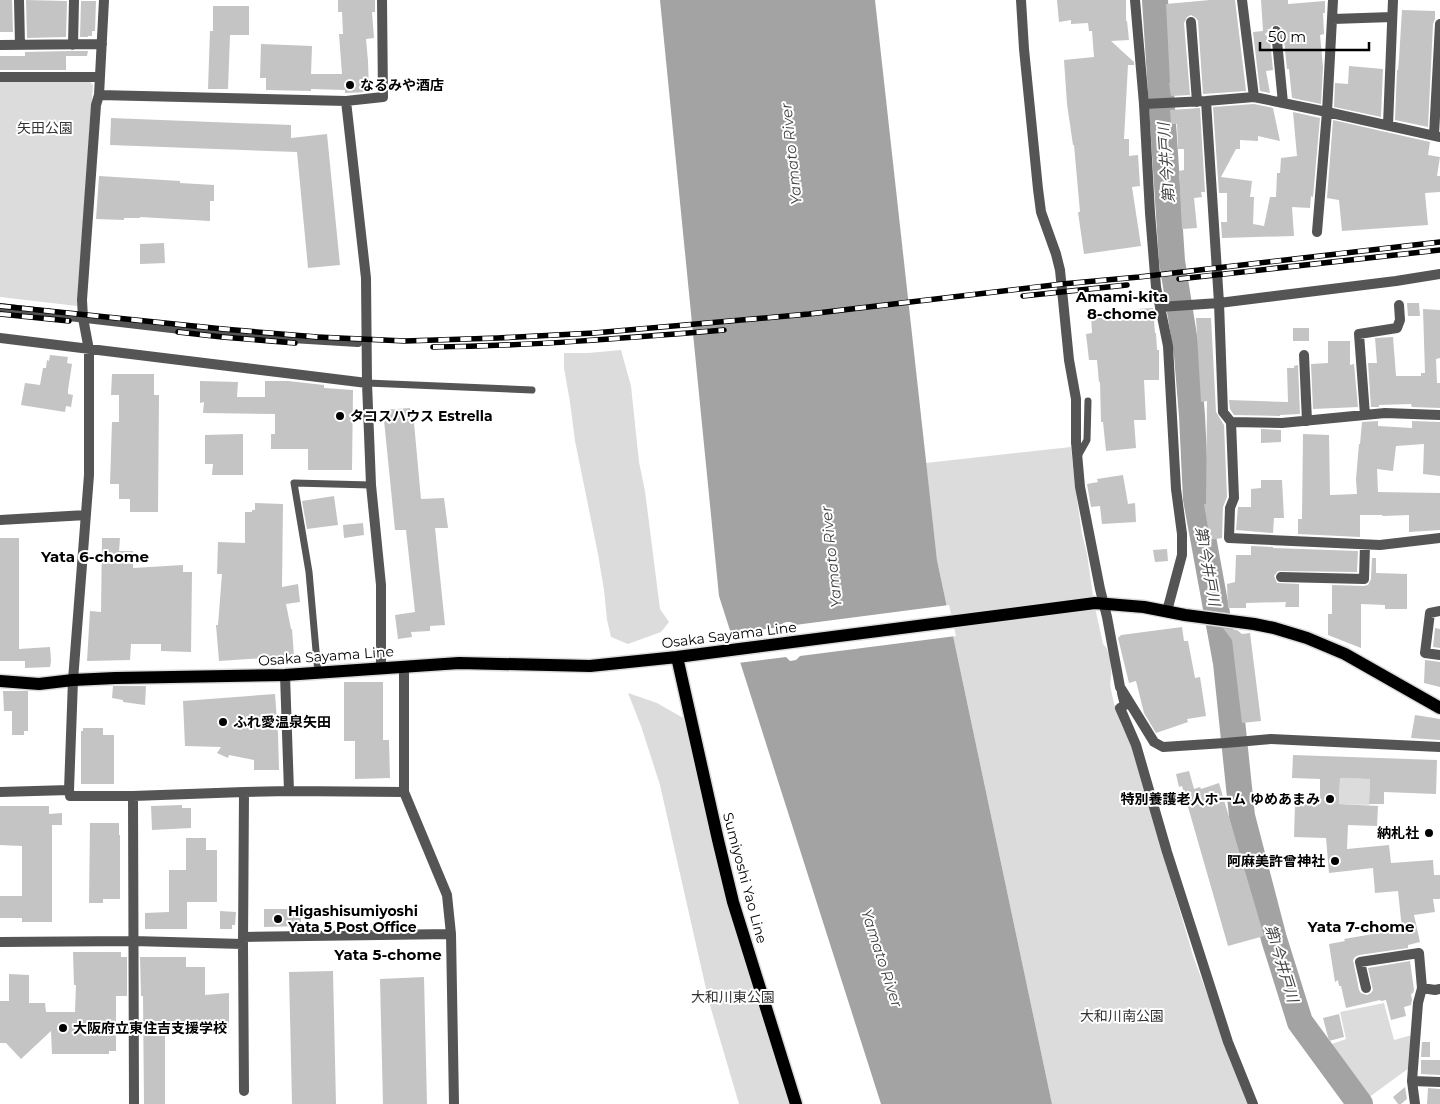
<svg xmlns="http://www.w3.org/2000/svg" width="1440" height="1104" font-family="Montserrat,'Noto Sans JP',sans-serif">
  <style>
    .green { fill: #dcdcdc }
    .water { fill: #a3a3a3 }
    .pier { fill: #fff }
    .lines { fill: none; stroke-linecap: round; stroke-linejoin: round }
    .river { stroke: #a3a3a3; stroke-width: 26 }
    .building { fill: #c4c4c4 }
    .primary-casing { stroke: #dbdbdb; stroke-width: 15 }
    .service { stroke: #555; stroke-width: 7 }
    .pedestrian { stroke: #555; stroke-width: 10 }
    .minor { stroke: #555; stroke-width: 10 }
    .tertiary { stroke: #555; stroke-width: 10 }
    .primary { stroke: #000; stroke-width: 12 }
    .rail-casing { stroke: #000; stroke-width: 5.5 }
    .rail { stroke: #fff; stroke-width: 4; stroke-dasharray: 11; stroke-linecap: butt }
    .poi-dot { fill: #000; stroke: #fff; stroke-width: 2 }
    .labels { text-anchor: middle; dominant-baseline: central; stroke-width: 4; stroke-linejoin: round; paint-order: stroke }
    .poi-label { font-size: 14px; font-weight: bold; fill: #000; stroke: #fff; text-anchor: start }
    .park-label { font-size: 14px; fill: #333; stroke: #fff }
    .street-label { font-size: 14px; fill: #000; stroke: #fff }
    .water-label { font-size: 15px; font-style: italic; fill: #444; stroke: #fff }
    .neighbourhood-label { font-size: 15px; font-weight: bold; fill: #000; stroke: #fff }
  </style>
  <rect width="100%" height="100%" fill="#fff"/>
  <path class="green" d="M0 81H89L93 85 77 306 0 297Z
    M621 350 631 386 639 462 645 491 660 609 669 622 661 632 628 644 611 637 607 620 604 590 598 554 575 441 570 402 564 368V353H588Z
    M1071 447 1075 486 1082 534 1087 554 1094 603 1103 644C1109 649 1111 662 1111 670 1112 676 1109 683 1111 689 1114 707 1120 725 1130 741L1194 959 1249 1104H1052L937 560 926 463Z
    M628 693 657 703 685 719 773 1055 789 1104H739L709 1002 660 785 641 726Z
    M1340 778 1370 779 1369 805 1339 804Z
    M1384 1003 1394 1040 1412 1035 1409 1068 1368 1098 1335 1056 1329 1045 1346 1039 1340 1012Z"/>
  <path class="water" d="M660 0H875L937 560 1052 1104H881L719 596Z"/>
  <path class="pier" d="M949 605 956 636 800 656 796 660 790 661 786 657 738 663 729 634 781 627 783 623 787 622H791L795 625Z"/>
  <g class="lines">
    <path class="river" d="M1155 0 1172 261 1187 355 1192 416 1196 499 1226 663 1242 816 1274 939 1300 1022 1360 1104"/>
  </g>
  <path class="building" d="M0 0H12L13 32H0Z
    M26 0 67 1 66 37 27 38Z
    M338 0H375V12H372L374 38 366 39 368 61 369 92 345 93V90L311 89V91L266 90V78H260L261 44 312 46 311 74H342L339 34H343L342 12H338Z
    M1057 0H1126V21H1127L1129 40 1111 41 1134 62V65H1128L1124 139H1129V156L1138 155 1140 186 1132 187 1141 246 1084 254 1078 212H1080L1074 145H1073L1067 104 1064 60 1094 57 1092 31H1089L1088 23 1071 24V20L1059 22Z
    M1210 0H1235L1246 91 1203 94 1198 21 1196 18 1191 15 1187 17 1184 23 1190 95 1171 96 1169 83H1170L1166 4Z
    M1261 0H1288V4L1325 1V13H1323L1324 34 1320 35 1323 67 1321 104 1292 98 1289 69H1287L1283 30 1281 27 1278 25 1272 26 1269 31 1273 70 1266 71 1270 93 1260 91 1253 32 1263 31Z
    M81 1H96L95 31H92V36H88V37H80Z
    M213 6H249V35H230L228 89H208L210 31H213Z
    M1402 10 1435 11V19L1433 24 1428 127 1395 120 1397 70H1398L1399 59Z
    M70 51H88L87 56H66V70H0V56H25V52Z
    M1349 66 1383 69 1381 117 1334 107 1335 83 1348 84Z
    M1254 104 1273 108 1280 141 1258 136V141L1240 140V149H1236L1221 177 1252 181 1250 197H1254L1253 224 1264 226 1270 197H1276L1277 173H1280L1281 158 1297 156 1293 112 1320 118 1313 197 1311 196 1310 208 1292 207 1294 236 1222 238 1221 222H1227V193H1219L1213 107Z
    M1200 108 1205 192H1201L1202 197 1194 198 1197 228 1182 229 1179 171 1184 170V149H1178L1177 124H1171L1170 110Z
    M111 118 291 125V138L327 134 340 265 308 268 297 152 110 145Z
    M1333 120 1430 142 1428 155 1440 157 1437 176H1440V192L1425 193 1428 225 1342 231 1339 200 1327 198Z
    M99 176 180 181V183L214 185V201H210V221L140 217V218H124V220L96 219Z
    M164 243 165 263 140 264V244Z
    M1407 303H1419L1420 316H1408Z
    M1153 308 1155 333H1156L1157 350H1159V380H1144L1146 420H1134L1136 448 1106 451 1103 422H1101L1100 382H1099L1097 360H1089L1086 334 1092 333 1091 314 1135 313V309Z
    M1423 309 1440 310V358L1436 359 1437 383H1440V408L1412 407 1411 404 1379 405V407H1371L1368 363H1377L1375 338 1393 337 1396 376H1421V373H1425Z
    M1196 318H1211L1216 412 1224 425 1227 497 1223 507 1222 538 1210 540 1204 504H1206L1207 401 1201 402Z
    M1293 328H1309V341H1293Z
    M1328 341H1350V365L1354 364 1358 407 1313 409 1311 364 1328 363Z
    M50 355 68 357 67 363 72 364 68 390V394L73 395 71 407 66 406 65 412 21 405 25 383 40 385 43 368H46L47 360 49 361Z
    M1298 365 1300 414 1280 415V416L1234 415 1230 409 1229 400 1288 402 1287 368H1294V366Z
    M112 374H154V395H159L158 512H130V499H119V484H110L112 422H119V395H111Z
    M200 381 238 382 237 397H265V381H288L324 385V388L353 390 352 470H308V449H271V434H275V414L203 413 204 402 200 403Z
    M410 408 411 412H413L421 499 444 498 448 528H435L445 625 430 626V631L411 632 412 637 398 639 395 615 415 612 406 530H395L383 410Z
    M1378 421V426L1412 428V421L1440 422V476L1423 474 1424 444 1396 446 1393 471 1377 469 1378 492 1440 493V530L1409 532V515L1383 516 1382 515H1360V537L1298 534V519H1302L1303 434 1329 435 1330 495 1357 494 1356 479 1359 444H1360L1362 422Z
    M1261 429 1281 430V442L1261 443Z
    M243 434V475H212L213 464H205V435Z
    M1123 475 1128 504 1135 503 1136 522 1102 524 1100 506 1091 507 1087 484 1098 482 1097 479Z
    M1261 480H1282L1284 518H1274L1273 533 1236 530 1238 507H1251V489L1261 488Z
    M334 496 338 525 307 529 302 501Z
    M255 503 283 504 282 587 298 584 300 602 286 604 291 629H292L294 656 219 661 216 625H218L222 574H217L218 542 245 543V512H252V510H255Z
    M363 523 364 535 344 538 343 525Z
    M0 538H19V649L50 647 51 661 50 667 25 668V661H0Z
    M102 538H120L119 551H133V568L183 565V572H192L191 652 161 651V644H131L130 660 87 661 90 611 101 612Z
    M1251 546 1273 547V548L1358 551 1357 572 1278 571 1274 576 1277 583 1299 584V607H1285L1286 602 1246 603V608H1228L1227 584 1235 582 1236 555H1251Z
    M1167 549 1168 561 1155 562 1153 550Z
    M1372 558H1376V573L1407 574V609H1385V605L1361 604V648L1328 635V614H1332V585L1364 586 1368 585 1371 579Z
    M1182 627 1184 641H1188L1195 678 1200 677 1206 716 1187 719 1188 722 1156 733 1144 713 1136 681 1129 683 1118 638 1121 635Z
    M1223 628 1237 630 1242 634 1250 633 1261 721 1242 723 1232 640Z
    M1435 628 1440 629V648L1433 647Z
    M1425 660 1440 662V687L1424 683Z
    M344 682H383V740H389L390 778 355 779V741H344Z
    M113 686H146L145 705 123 702V700L112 698Z
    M3 691H28V731H24V735H12V711H4Z
    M275 694 278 734 279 770H254V760L229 755 228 758 217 753 221 747 185 746 183 701Z
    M1415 715 1440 719V740L1411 738Z
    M83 728H103V735H114V784H81V731H83Z
    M1293 755 1437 760 1436 794 1384 792V804H1369L1370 779 1340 778 1339 804 1378 806 1377 826 1348 825 1347 849 1389 845 1391 863 1433 860 1434 875H1440V899H1433L1435 912 1414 915 1420 942 1408 945V948L1359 955 1355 957 1353 960 1359 990 1361 993 1367 995 1371 993 1373 990 1368 968 1410 961 1414 990 1413 993 1411 994 1412 1000 1411 1005 1404 1007 1406 1016 1391 1020 1386 1000 1381 1001 1380 1000 1346 1008 1341 986H1339L1338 980 1335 982 1329 944 1345 941 1344 939 1402 929 1398 891 1375 893 1373 868 1329 873 1326 838 1294 837 1295 803 1320 804V779L1292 778Z
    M1189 771 1194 789 1200 787 1201 789 1219 783 1264 936 1228 946 1182 786 1179 787 1176 774Z
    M182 805V808H191V828L152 830 151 806Z
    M0 806H49V814L62 813V825H52V922H22V918H0V896H22V846L0 845Z
    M90 823H119V835H120V899H103V903H89Z
    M186 838H206V850H217V902H187V929H145V913L169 912V870H186Z
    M264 909H301V926L264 927Z
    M220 911 236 912 235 925H232V929H220Z
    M73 952H121V957H127V996H116V1051H109V1054H52L51 1031 21 1059 6 1043H0V1001H9V974L29 975V1003H45L46 1012H75L76 985H74Z
    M140 957H186V967H205V995L229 993V1027H165V1104H144L143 996H141Z
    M333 971 336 1104H292L289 972Z
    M424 977 427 1104H383L380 979Z
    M1339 1014 1344 1037 1329 1041 1323 1018Z
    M1422 1042H1430V1057H1421Z
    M1421 1060H1440V1075L1421 1074Z
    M1405 1087 1407 1099 1401 1104H1398L1393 1097Z
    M1428 1088 1440 1089V1104H1427Z"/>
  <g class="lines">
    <g class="primary-casing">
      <path id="primary" d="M677 657 718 840 733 902 796 1104
        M0 681 39 684 73 680 115 678 285 675 459 663 590 666 677 657 1095 603 1144 607 1185 615 1254 624 1274 628 1307 638 1345 654 1440 708"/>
    </g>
    <path class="service" d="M367 383 532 390
      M1078 456 1087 440 1088 401
      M318 673 309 572 294 483 371 485"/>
    <path class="pedestrian" d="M1021 0 1024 49 1038 189 1041 212 1056 254 1060 270 1069 360 1076 399V442
      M0 308 223 334 358 342
      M1122 693 1125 705 1120 708 1136 745 1167 852 1228 1042 1253 1104"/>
    <path class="minor" d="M19 0 20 45
      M104 0 99 95 346 101 366 278 367 383 371 485 381 585V667
      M1242 0 1254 97
      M1333 19 1392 17
      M1191 22 1197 102
      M1276 31 1283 103
      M0 45 102 44
      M73 45 74 0
      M0 77H99
      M346 101 383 97 382 0
      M1206 101 1219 303 1223 412 1231 422 1234 498 1230 508 1229 538 1380 545 1440 538
      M1144 104 1206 101 1254 97 1327 112 1333 0
      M1388 125 1393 0
      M1434 135 1440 24
      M1317 232 1327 112 1440 137
      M1160 307 1219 303 1396 281 1440 274
      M0 338 367 383
      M1304 355 1307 421
      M1365 415 1359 334 1397 328 1400 320 1399 305
      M1231 422 1282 423 1385 413 1440 415
      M1076 442 1080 487 1100 589 1107 617 1120 687 1154 742 1163 747 1225 743 1271 739 1440 747
      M0 520 86 515
      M1281 577 1364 579 1365 545
      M1440 611 1430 613 1425 653 1440 655
      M285 675 289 791
      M69 790 73 680 89 475V350L83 318 82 300 96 105 99 95
      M0 792 69 790 70 796H133L244 792
      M404 792V666
      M133 796 134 1104
      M243 937 451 934
      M0 942 133 941 243 944 244 792 289 791 404 792 447 895 451 934 454 1104
      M243 944 244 1091
      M1366 988 1360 962 1419 953 1422 988 1418 1003 1412 1081 1415 1104
      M1422 988 1435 990 1440 989
      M1412 1081 1440 1082"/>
    <path class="tertiary" d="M1135 0 1144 104 1150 213 1156 287 1168 346 1176 489 1182 534V555L1167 611"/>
    <use href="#primary" class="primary"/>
    <g class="rail-casing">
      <path id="rail" d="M1179 279 1440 250
        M1023 296 1127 285
        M0 306 223 329 317 337 405 341 498 338 594 333 809 314 1062 284 1139 277 1440 242
        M0 314 69 321
        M178 332 222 337 295 343
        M433 347C530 346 627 338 724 330"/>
    </g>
    <use href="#rail" class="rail"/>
  </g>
  <g class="poi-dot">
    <circle cx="350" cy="85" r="5"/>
    <circle cx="340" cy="416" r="5"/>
    <circle cx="223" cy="722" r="5"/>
    <circle cx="1330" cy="799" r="5"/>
    <circle cx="1429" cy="833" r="5"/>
    <circle cx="1335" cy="861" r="5"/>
    <circle cx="278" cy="919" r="5"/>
    <circle cx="63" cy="1028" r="5"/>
  </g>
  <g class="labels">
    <g class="poi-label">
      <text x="360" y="85">なるみや酒店</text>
      <text x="350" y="416">タコスハウス Estrella</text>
      <text x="233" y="722">ふれ愛温泉矢田</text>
      <text x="1320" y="799" text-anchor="end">特別養護老人ホーム ゆめあまみ</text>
      <text x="1419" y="833" text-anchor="end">納札社</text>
      <text x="1325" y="861" text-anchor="end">阿麻美許曾神社</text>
      <text x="288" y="911">Higashisumiyoshi<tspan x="288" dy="16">Yata 5 Post Office</tspan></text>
      <text x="73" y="1028">大阪府立東住吉支援学校</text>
    </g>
    <g class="park-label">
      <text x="45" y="128">矢田公園</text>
      <text x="733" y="997">大和川東公園</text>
      <text x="1122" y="1016">大和川南公園</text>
    </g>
    <g class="street-label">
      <text transform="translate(729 635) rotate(-7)">Osaka Sayama Line</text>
      <text transform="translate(326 656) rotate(-4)">Osaka Sayama Line</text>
      <text transform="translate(745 878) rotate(75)">Sumiyoshi Yao Line</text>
    </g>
    <g class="water-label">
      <text transform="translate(791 154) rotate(-96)">Yamato River</text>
      <text transform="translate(1166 163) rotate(-94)">第1今井戸川</text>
      <text transform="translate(831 557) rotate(-96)">Yamato River</text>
      <text transform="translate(1208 566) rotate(80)">第1今井戸川</text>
      <text transform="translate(882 958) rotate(72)">Yamato River</text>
      <text transform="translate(1282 963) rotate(73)">第1今井戸川</text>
    </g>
    <g class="neighbourhood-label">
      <text x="1122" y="296">Amami-kita<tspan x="1122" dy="17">8-chome</tspan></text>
      <text x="95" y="556">Yata 6-chome</text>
      <text x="1361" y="926">Yata 7-chome</text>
      <text x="388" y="954">Yata 5-chome</text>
    </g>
  </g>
  <path d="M1260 42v8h109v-8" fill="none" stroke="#000000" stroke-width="2.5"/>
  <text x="1268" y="42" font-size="15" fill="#000000" stroke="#ffffff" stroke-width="4" paint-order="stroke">50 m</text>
</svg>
